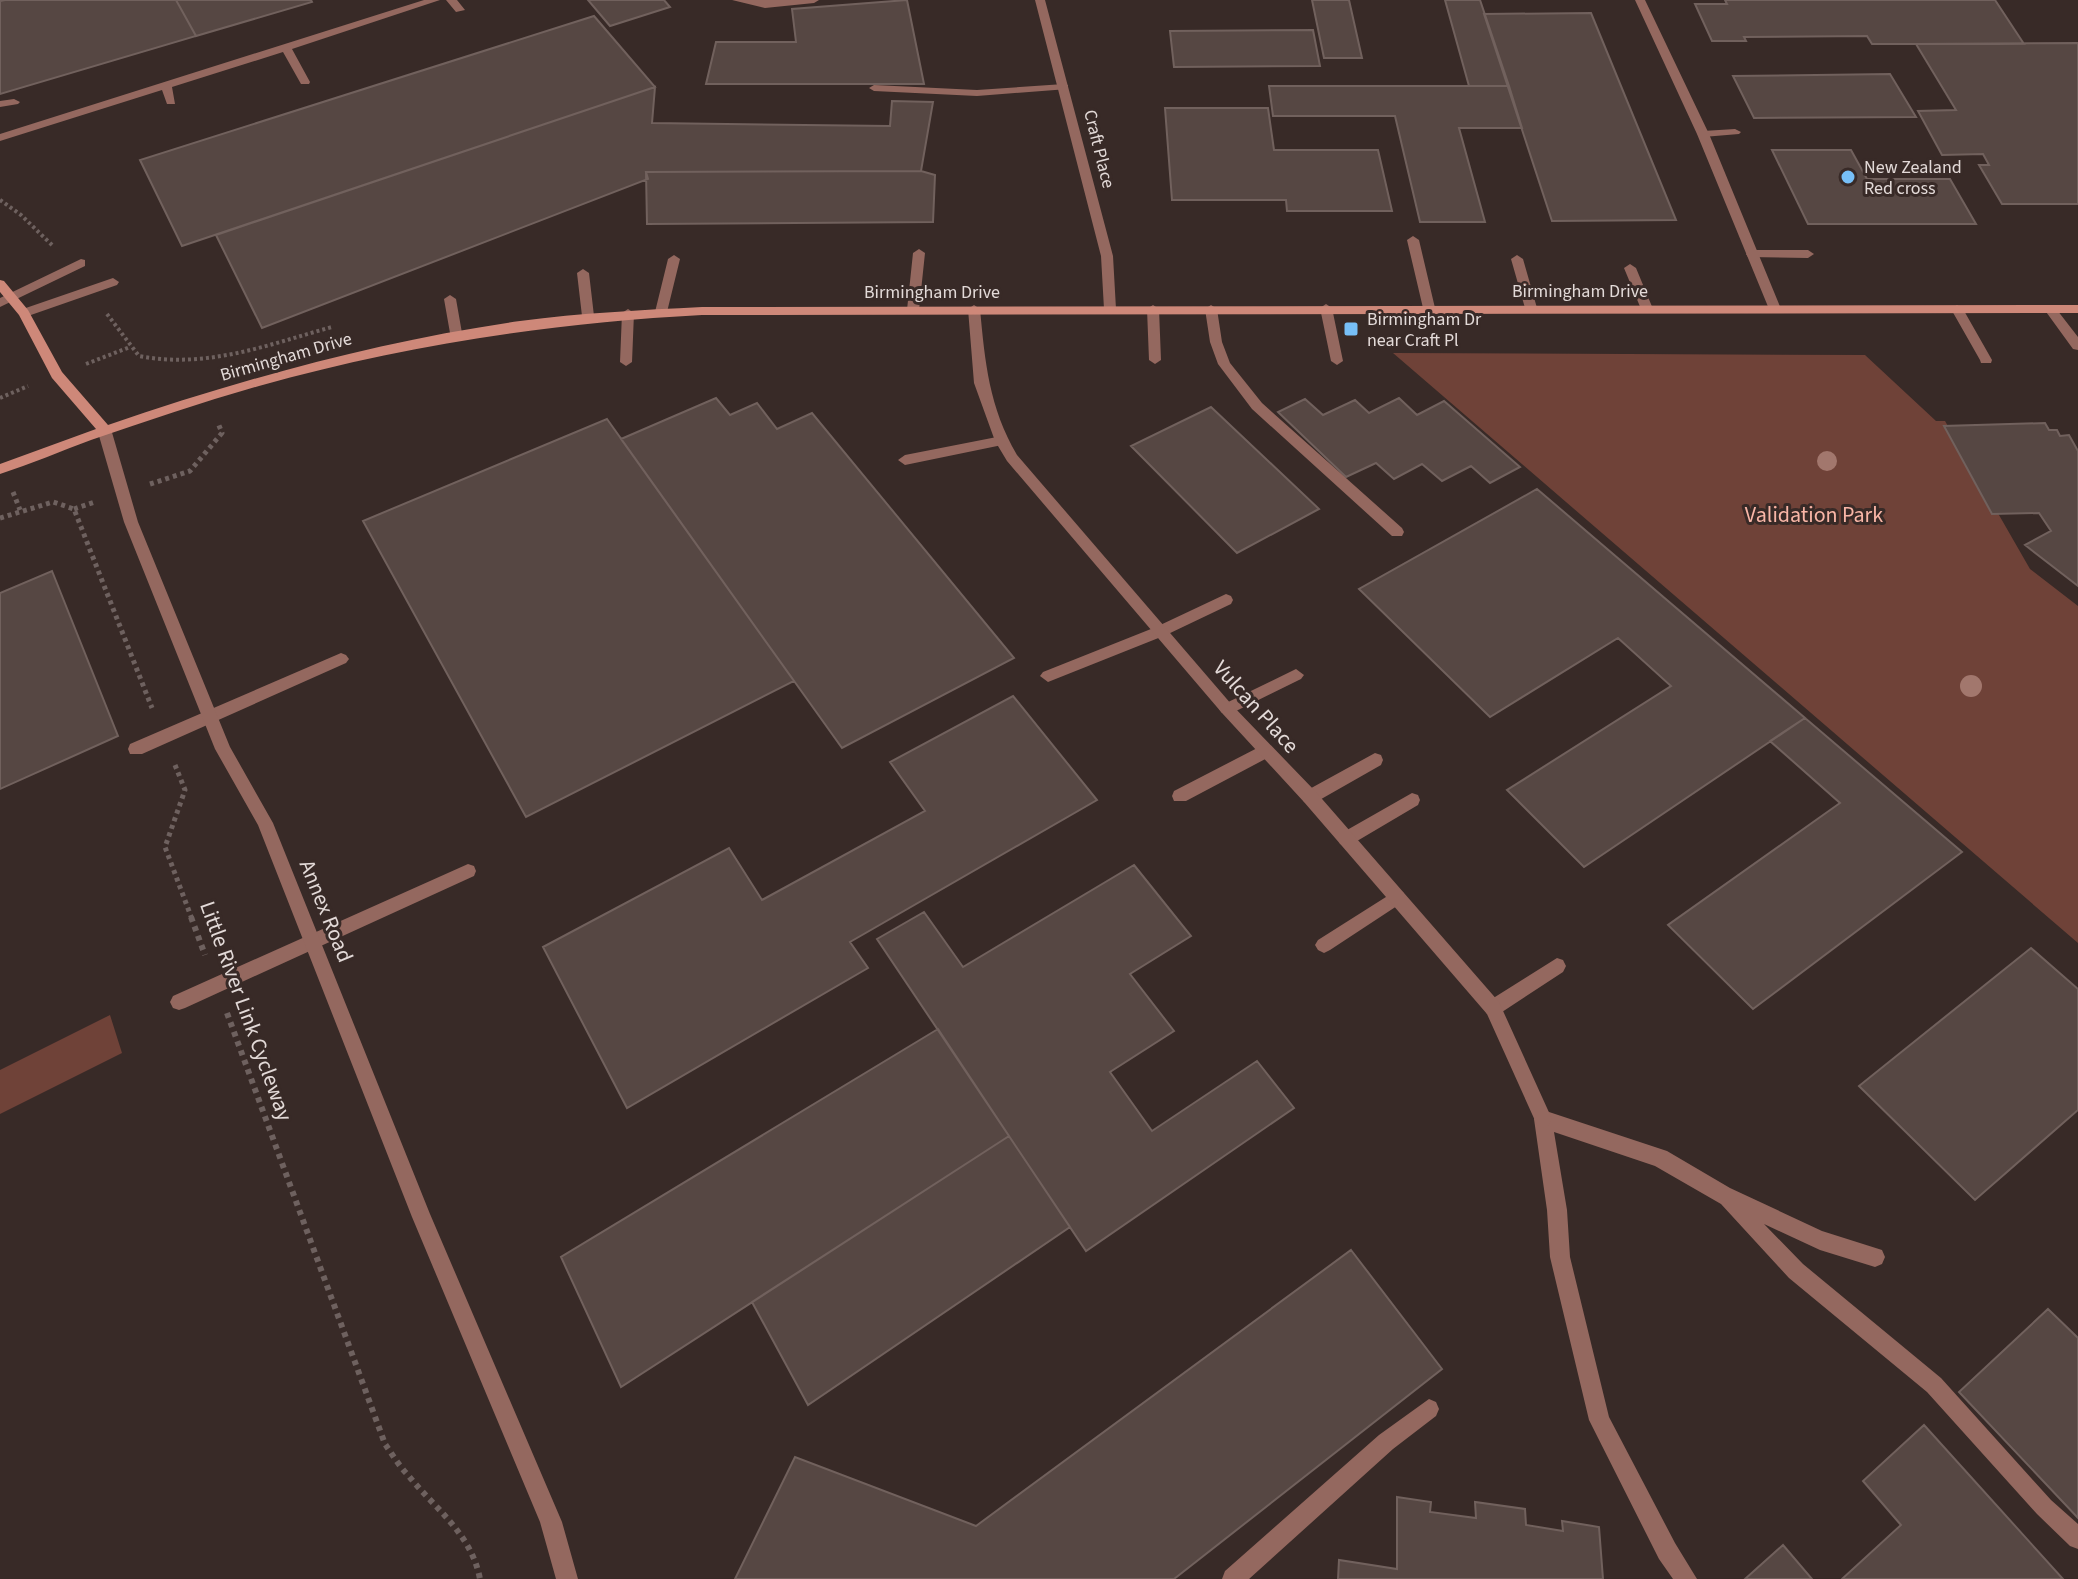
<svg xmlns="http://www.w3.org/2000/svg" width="2078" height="1579" font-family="'Source Sans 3',sans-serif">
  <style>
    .green { fill: #6f4238 }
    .building { fill: #564743; stroke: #71615d; stroke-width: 2 }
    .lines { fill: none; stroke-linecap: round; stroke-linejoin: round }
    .path-far2 { stroke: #6e615f; stroke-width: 4; stroke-dasharray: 3 3; stroke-linecap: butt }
    .path-far1 { stroke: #6e615f; stroke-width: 5; stroke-dasharray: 4 4; stroke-linecap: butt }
    .path { stroke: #6e615f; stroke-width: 6; stroke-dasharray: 5 5; stroke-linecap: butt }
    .lane { fill: #94685f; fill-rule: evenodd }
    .street { fill: #94685f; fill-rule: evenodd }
    .secondary { fill: #ce8879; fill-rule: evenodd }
    .tree { fill: #a2776d }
    .poi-dot { fill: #77bff7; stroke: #382a27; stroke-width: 3 }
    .labels { text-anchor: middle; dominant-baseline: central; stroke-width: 6; stroke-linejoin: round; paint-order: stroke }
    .far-street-label { font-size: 18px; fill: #e3dad8; stroke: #382a27 }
    .far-poi-label { font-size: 18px; fill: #e3dad8; stroke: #382a27; text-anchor: start }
    .park-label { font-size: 22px; fill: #f9b6a7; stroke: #382a27 }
    .street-label { font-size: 22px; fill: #e3dad8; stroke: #382a27 }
  </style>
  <rect width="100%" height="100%" fill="#382a27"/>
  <path class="green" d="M1393 353 1865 355 1936 421H1945L2030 569 2078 606V943Z
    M110 1015 122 1053 0 1114V1070Z"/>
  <path class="building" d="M5 0H176L196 36 0 94V1Z
    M176 0H311L312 2 196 36Z
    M588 0H664L670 7 610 26Z
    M907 0 924 84H706L716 42H796L792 9Z
    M1312 0H1349L1362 58H1324Z
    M1445 0H1480L1509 86H1469Z
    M1725 0H1995L2024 44H1872L1867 36 1744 37 1746 41H1712L1695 4H1727Z
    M1591 13 1676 220 1552 221 1484 14Z
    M594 16 655 87 182 246 140 160Z
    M1313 30 1320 66 1174 67 1170 31Z
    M2078 43V204H2002L1979 165H1989L1983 154 1942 155 1918 111 1956 110 1916 44Z
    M1890 74 1916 117 1754 118 1733 76Z
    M1269 86H1509L1522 128H1459L1485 222H1420L1395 116H1273Z
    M655 87 652 123 890 126 892 101 933 102 921 171 646 172 648 179 262 328 216 235Z
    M1165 108H1268L1274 150H1378L1392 211H1287L1286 200H1172Z
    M1772 150H1851L1867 179H1950L1976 224H1808Z
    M921 171 935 175 933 222 647 224 646 172Z
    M716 398 730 415 757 403 777 429 812 413 1014 658 842 748 621 439Z
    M1399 398 1417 415 1444 401 1520 467 1490 483 1471 466 1442 481 1422 464 1394 479 1376 463 1346 477 1278 412 1305 399 1323 415 1355 400 1369 413Z
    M1211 407 1319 509 1237 553 1131 446Z
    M607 419 794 681 526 817 363 521Z
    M2045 423 2049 430H2057L2060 436 2069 435 2078 451V586L2025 545 2051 531 2039 513 1992 514 1944 426Z
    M1537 489 1805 718 1584 867 1507 790 1671 686 1618 638 1490 717 1359 589Z
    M52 571 118 736 0 789V593Z
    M1013 696 1097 800 850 942 868 968 627 1108 543 947 729 848 762 900 925 811 890 762Z
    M1805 718 1962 852 1753 1009 1668 925 1840 803 1770 741Z
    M1134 865 1191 936 1130 974 1174 1031 1110 1072 1152 1131 1257 1061 1294 1108 1086 1251 877 939 924 912 963 967Z
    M2031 948 2078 989V1110L1975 1200 1859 1086Z
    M938 1029 1009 1136 621 1387 561 1257Z
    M1009 1136 1070 1227 808 1405 752 1302Z
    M1351 1250 1442 1369 1174 1579H735L795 1457 976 1526Z
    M2048 1309 2078 1338V1518L1959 1392Z
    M1924 1425 2063 1579H1842L1901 1525 1863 1481Z
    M1397 1497 1431 1502 1430 1512 1476 1518 1475 1502 1525 1509 1526 1525 1563 1531 1562 1521 1599 1527 1603 1579H1338L1339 1560 1397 1569Z
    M1783 1545 1812 1579H1745Z"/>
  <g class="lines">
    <path class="path-far2" d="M0 200 21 215 53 246
      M107 314 139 356C207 369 267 345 332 327
      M86 364 130 347
      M0 398 28 386"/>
    <path class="path-far1" d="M150 484 190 471 222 433 218 423
      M13 492 20 510
      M74 509 95 502
      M0 518 53 502 74 509 152 708
      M175 765 185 790 165 847 192 919"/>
    <path class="path" d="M191 917 205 955
      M227 1013 385 1444C392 1454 399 1466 408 1475 436 1510 471 1533 480 1579"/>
    <path class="lane" d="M424 0H440L292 49 310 82 309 84H301L283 52 172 87 175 104H167L162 90 0 141V134Z
      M446 0H457L465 10 456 12Z
      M732 0H819L814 3 765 8Z
      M1064 84 1068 85V89L977 96 874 91 869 88 874 85 977 90Z
      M14 99 20 102 18 104 0 107V101Z
      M1735 129 1741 132 1739 134 1703 137 1697 134 1703 131Z
      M1413 236 1419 240 1435 308 1429 312 1423 308 1407 240Z
      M919 249 925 253 919 310 913 314 907 310 913 253Z
      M1752 250H1808L1814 254 1808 258 1748 257 1746 254Z
      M674 255 680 259 667 312 661 316 655 312 668 259Z
      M1517 255 1523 259 1537 308 1535 311 1531 312 1525 308 1511 259Z
      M81 259 85 260V266L0 307V298Z
      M1630 264 1636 268 1653 309 1651 312 1647 313 1641 309 1624 268Z
      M583 269 589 273 594 316 588 320 582 316 577 273Z
      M113 278 119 282 117 285 28 316 24 317 18 313 20 310Z
      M450 295 456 299 462 333 456 337 450 333 444 299Z
      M1326 304 1332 308 1343 361 1337 365 1331 361 1320 308Z
      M1153 305 1159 309 1161 360 1155 364 1149 360 1147 309Z
      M1211 305 1217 309 1222 342 1230 363 1262 403 1402 528 1404 532 1402 536H1392L1252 409 1218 364 1210 342 1205 309Z
      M1957 305 1963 309 1992 360 1991 363H1981L1980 360 1951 309Z
      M2050 305 2054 306 2078 337V350L2073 349 2044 309Z
      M628 309 634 313 632 362 626 366 620 362 622 313Z
      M1002 436 1009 441 1007 444 905 465 898 460 905 455Z
      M1226 594 1231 596 1233 600 1231 604 1166 635 1048 682 1040 676 1043 672 1156 627Z
      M341 653 346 655 349 659 346 663 142 754H130L128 749 130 744Z
      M1296 669 1304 675 1301 679 1232 713H1222L1219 709 1222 705Z
      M1265 744 1271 746 1273 751 1271 756 1186 801H1174L1172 796 1174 791Z
      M1375 753 1381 755 1383 760 1381 765 1316 802 1310 804 1304 802 1302 797 1304 792Z
      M1412 793 1418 795 1420 800 1418 805 1352 844 1346 846 1340 844 1338 839 1340 834Z
      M468 864 474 866 476 871 474 876 185 1008 179 1010 173 1008 170 1002 173 996Z
      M1397 890 1403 892 1405 897 1403 902 1330 950 1324 953 1318 950 1315 945 1318 940Z
      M1557 958 1563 960 1566 966 1563 972 1499 1014 1493 1016 1487 1014 1484 1008 1487 1002Z
      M1543 1110 1667 1151 1730 1188 1822 1231 1882 1250 1885 1257 1882 1264 1875 1267 1820 1250 1764 1224 1803 1264 1941 1378 2051 1500 2078 1524V1549L2070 1546 2037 1514 1927 1392 1789 1278 1721 1204 1655 1166 1554 1132 1567 1210 1570 1257 1609 1417 1675 1543 1697 1579H1673L1659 1559 1589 1420 1550 1257 1547 1210 1534 1119 1537 1113Z
      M1429 1399 1436 1402 1439 1409 1436 1416 1393 1449 1249 1579H1222L1225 1571 1379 1435Z"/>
    <path class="street" d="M1035 0H1045L1113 256 1116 309 1110 313 1104 309 1101 256Z
      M1635 0H1645L1709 134 1781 309 1779 312 1775 313 1769 309 1697 134Z
      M974 305 980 309C985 362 989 407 1017 455L1232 705 1316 792 1499 1002 1552 1119 1549 1125 1543 1128 1537 1125 1487 1014 1304 802 1222 713 1007 461 995 441 974 383 968 309Z
      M104 424 111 429 138 522 230 747 273 823 430 1214 562 1522 578 1579H556L540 1522 412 1217 258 825 215 749 124 522 97 429Z"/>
    <path class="secondary" d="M0 280 4 281 28 310 62 372 108 425C242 379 379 341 520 321 581 313 641 310 702 307L2078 305V313L702 315C551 323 404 345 259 386 203 402 147 421 91 440 61 451 31 464 0 474V464L96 429 52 378 19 315 0 292Z"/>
  </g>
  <g class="tree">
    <circle cx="1827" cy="461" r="10"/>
    <circle cx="1971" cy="686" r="11"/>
  </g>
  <g class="poi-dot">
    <circle cx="1848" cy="177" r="8"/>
    <rect x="1343" y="321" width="16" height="16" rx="4"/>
  </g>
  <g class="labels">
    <g class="far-street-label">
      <text transform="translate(1099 149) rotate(76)">Craft Place</text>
      <text x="1580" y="291">Birmingham Drive</text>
      <text x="932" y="292">Birmingham Drive</text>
      <text transform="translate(286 357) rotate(-16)">Birmingham Drive</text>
    </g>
    <g class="far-poi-label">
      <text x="1864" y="167">New Zealand<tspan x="1864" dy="21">Red cross</tspan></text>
      <text x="1367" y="319">Birmingham Dr<tspan x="1367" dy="21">near Craft Pl</tspan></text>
    </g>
    <g class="park-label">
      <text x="1814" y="515">Validation Park</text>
    </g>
    <g class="street-label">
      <text transform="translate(1256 707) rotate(48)">Vulcan Place</text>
      <text transform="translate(326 911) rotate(68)">Annex Road</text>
      <text transform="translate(246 1011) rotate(70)">Little River Link Cycleway</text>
    </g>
  </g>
</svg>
